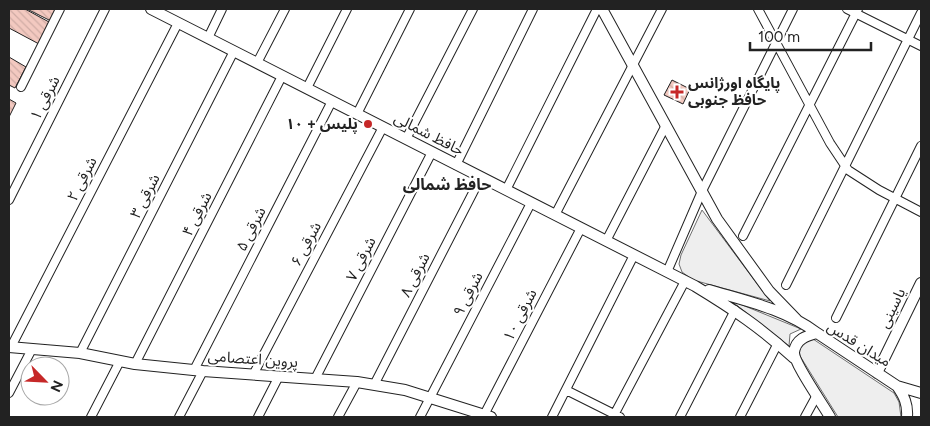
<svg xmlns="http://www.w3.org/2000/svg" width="930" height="426" font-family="Figtree,'Noto Sans Arabic',sans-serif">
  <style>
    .green { fill: #eee; stroke: #6f6f6f }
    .building { fill: url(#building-back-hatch); stroke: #222 }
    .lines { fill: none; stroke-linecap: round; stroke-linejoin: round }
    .street-casing { stroke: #222; stroke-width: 10 }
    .secondary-casing { stroke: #222; stroke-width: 12 }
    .street { stroke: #fff; stroke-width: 8 }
    .secondary { stroke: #fff; stroke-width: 10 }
    .poi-dot { fill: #c62828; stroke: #fff; stroke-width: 2 }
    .labels { text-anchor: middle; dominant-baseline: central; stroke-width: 4; stroke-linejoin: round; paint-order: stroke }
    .poi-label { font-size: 15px; font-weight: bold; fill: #222; stroke: #fff; text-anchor: start }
    .street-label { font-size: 15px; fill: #222; stroke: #fff }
    .neighbourhood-label { font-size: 16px; font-weight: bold; fill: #222; stroke: #fff }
  </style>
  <defs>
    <pattern id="building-back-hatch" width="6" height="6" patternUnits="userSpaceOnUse" patternTransform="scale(1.25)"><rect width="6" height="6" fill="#f3c9c0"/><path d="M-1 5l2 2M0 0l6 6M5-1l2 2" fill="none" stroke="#d0aca5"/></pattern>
  </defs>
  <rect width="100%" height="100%" fill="#fff"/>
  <path class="green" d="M702 210 770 301 693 280 682 272 679 264 681 255Z
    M730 300 801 329 790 334 789 346Z
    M813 339 894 393 899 402 901 417H838L800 356 799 349 803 342Z"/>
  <path class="building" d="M9 9H25L49 22 39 44 9 28Z
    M27 9H57L51 21Z
    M9 57 26 67 15 88 9 85Z
    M672 80 690 89 683 104 664 95Z
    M9 99 16 103 9 117Z"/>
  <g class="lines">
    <g class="street-casing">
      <path id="street" d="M758 9 830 143 848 170 879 190 921 212
        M847 9 921 46
        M208 38 222 9
        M257 63 285 9
        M21 87 60 9
        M307 88 347 9
        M357 114 410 9
        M406 139 473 9
        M456 165 533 9
        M506 190 597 9
        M9 200 105 9
        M555 215 662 9
        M743 236 858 9
        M606 241 666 125
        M667 272 702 191 793 9
        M786 285 921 13
        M836 318 921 146
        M11 347 178 23
        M80 353 234 51
        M135 364 282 76
        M194 370 332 101
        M253 375 383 127
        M315 379 432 152
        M374 385 481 177
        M566 390 620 417
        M9 393 32 349
        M91 417 120 361
        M179 417 203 371
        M258 417 279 376
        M338 417 357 382
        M420 417 531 203
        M483 417 581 228
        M552 417 634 255
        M613 417 685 281
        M680 417 735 310
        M740 417 778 343
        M805 417 817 395"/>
    </g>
    <g class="secondary-casing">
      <path id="secondary" d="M151 9 695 286C733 309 761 328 794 358
        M602 9 717 219 769 291 797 320
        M709 290C746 301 785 309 817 333
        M9 347 80 353 135 364 203 371 357 382 405 390 491 417
        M877 373 921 283
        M897 386 921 393
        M830 417C824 406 793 362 794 352 796 339 806 336 817 333L897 386C904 396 908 404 907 417"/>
    </g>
    <use href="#street" class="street"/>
    <use href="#secondary" class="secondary"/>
  </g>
  <g class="poi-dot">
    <path d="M674.5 84.5h5v5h5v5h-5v5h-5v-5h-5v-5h5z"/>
    <circle cx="368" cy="124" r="5"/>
  </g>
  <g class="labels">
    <g class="poi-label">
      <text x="688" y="83">پایگاه اورژانس<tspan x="688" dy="17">حافظ جنوبی</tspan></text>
      <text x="358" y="124" text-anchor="end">پلیس + ۱۰</text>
    </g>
    <g class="street-label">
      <text transform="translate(45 98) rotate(-63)">۱ شرقی</text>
      <text transform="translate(429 134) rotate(27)">حافظ شمالی</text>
      <text transform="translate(82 179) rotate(-63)">۲ شرقی</text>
      <text transform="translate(145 196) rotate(-63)">۳ شرقی</text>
      <text transform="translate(197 214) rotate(-63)">۴ شرقی</text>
      <text transform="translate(251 229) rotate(-63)">۵ شرقی</text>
      <text transform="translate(306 244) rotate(-62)">۶ شرقی</text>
      <text transform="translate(361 259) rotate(-63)">۷ شرقی</text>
      <text transform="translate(415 275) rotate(-63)">۸ شرقی</text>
      <text transform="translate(468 294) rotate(-63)">شرقی ۹</text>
      <text transform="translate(892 308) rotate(-64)">یاسینی</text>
      <text transform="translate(520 315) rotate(-63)">شرقی ۱۰</text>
      <text transform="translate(859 344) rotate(32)">میدان قدس</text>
      <text transform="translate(253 359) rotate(4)">پروین اعتصامی</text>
    </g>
    <g class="neighbourhood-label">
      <text x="447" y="184">حافظ شمالی</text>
    </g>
  </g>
  <rect width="930" height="426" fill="none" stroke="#222222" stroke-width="20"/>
  <g transform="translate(45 381) rotate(114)"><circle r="24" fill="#ffffff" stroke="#a7a7a7"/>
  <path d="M0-4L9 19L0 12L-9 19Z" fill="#c62828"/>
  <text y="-8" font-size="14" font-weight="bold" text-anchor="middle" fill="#222222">N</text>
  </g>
  <path d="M750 42v8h121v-8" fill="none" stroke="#222222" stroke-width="2.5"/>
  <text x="758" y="42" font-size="15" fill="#222222" stroke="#ffffff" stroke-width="4" paint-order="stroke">100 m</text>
</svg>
